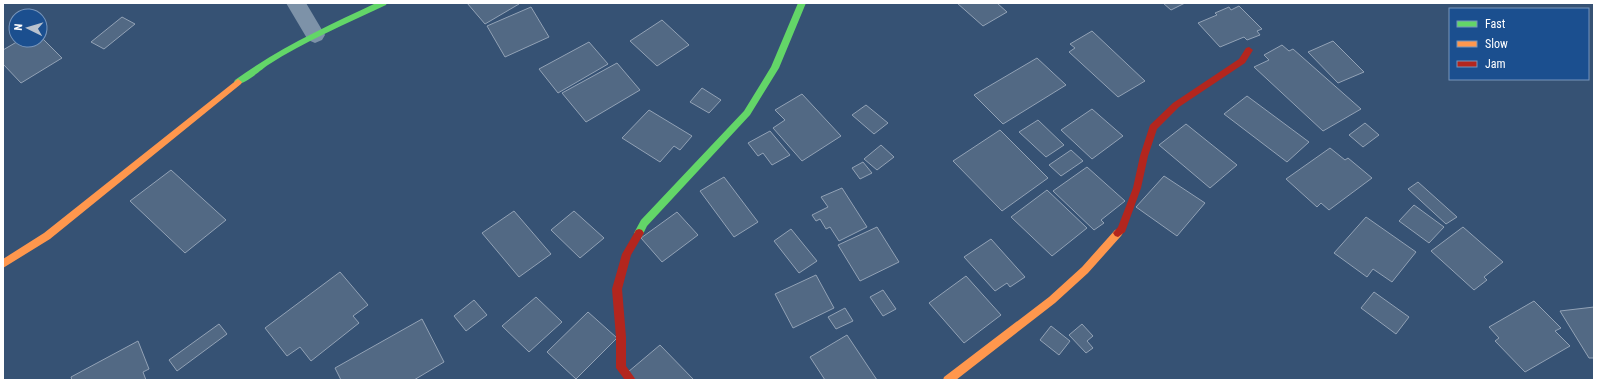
<svg xmlns="http://www.w3.org/2000/svg" width="1597" height="383" font-family="'Roboto Condensed',sans-serif">
  <style>
    .building { fill: #526984; stroke: #92a2b6 }
    .lines { fill: none; stroke-linecap: round; stroke-linejoin: round }
    .street { fill: #7d92a8; fill-rule: evenodd }
    .fast { fill: #63d668; fill-rule: evenodd }
    .slow { fill: #ff974d; fill-rule: evenodd }
    .jam { fill: #b3261e; fill-rule: evenodd }
  </style>
  <rect width="100%" height="100%" fill="#365274"/>
  <path class="building" d="M467 3H518L519 4 485 24Z
    M957 3H997L1007 12 983 26Z
    M1163 3H1185L1171 10Z
    M1239 6 1262 29 1257 31 1260 35 1247 40 1244 37 1220 47 1198 23 1217 15 1215 13 1229 7 1231 10Z
    M531 7 549 37 505 57 487 26Z
    M122 17 135 24 104 49 91 42Z
    M662 20 689 45 657 66 630 41Z
    M1092 31 1145 81 1118 97 1069 52 1075 48 1070 44Z
    M40 36 62 58 21 83 3 64V50L20 40H40Z
    M1333 41 1364 72 1338 83 1308 52Z
    M589 42 608 64 558 93 539 69Z
    M1282 45 1289 51 1293 49 1361 109 1323 131 1254 67 1269 60 1264 55Z
    M1037 58 1066 85 1003 124 974 95Z
    M617 63 640 90 586 122 562 93Z
    M702 88 721 100 709 113 690 102Z
    M802 94 841 136 802 161 773 128 785 120 775 110Z
    M1247 96 1309 142 1287 162 1224 114Z
    M866 105 888 123 874 134 852 115Z
    M1092 109 1123 136 1092 159 1061 130Z
    M649 110 692 136 680 150 674 146 660 162 622 138Z
    M1038 120 1064 145 1046 157 1019 132Z
    M1365 123 1379 135 1363 147 1349 135Z
    M1186 124 1237 165 1210 188 1159 145Z
    M1000 130 1048 178 1002 211 953 161Z
    M770 131 790 155 772 165 763 153 758 156 748 143Z
    M881 145 894 157 877 170 864 159Z
    M1330 148 1345 160 1348 158 1372 178 1329 210 1321 203 1317 207 1286 179Z
    M1071 150 1083 161 1061 176 1049 165Z
    M863 162 872 173 860 179 852 168Z
    M1087 167 1125 201 1101 220 1104 223 1094 230 1053 191Z
    M171 170 226 220 185 253 130 201Z
    M1164 176 1205 203 1177 236 1136 207Z
    M724 177 758 222 734 237 700 191Z
    M1418 182 1457 217 1446 224 1408 189Z
    M842 188 867 227 839 241 830 227 826 229 820 219 816 221 812 215 828 207 821 197Z
    M1047 190 1087 228 1052 256 1011 217Z
    M1414 205 1444 227 1429 243 1399 221Z
    M514 211 551 254 519 277 482 233Z
    M574 211 604 238 580 258 551 230Z
    M677 212 698 235 662 262 641 238Z
    M1366 217 1416 252 1392 282 1373 269 1367 277 1334 253Z
    M877 227 899 262 860 281 838 245Z
    M1463 227 1503 262 1484 277 1487 280 1474 290 1431 251Z
    M791 229 817 261 799 273 774 241Z
    M991 239 1025 277 1010 287 1007 283 995 291 964 257Z
    M340 272 368 305 353 316 359 323 311 361 300 347 287 356 265 328Z
    M816 275 834 308 793 328 775 294Z
    M966 276 1001 315 964 343 929 303Z
    M883 290 896 309 883 316 870 297Z
    M1374 292 1409 317 1396 334 1361 308Z
    M536 297 562 322 529 352 502 326Z
    M474 300 487 315 466 331 454 316Z
    M1534 301 1561 328 1555 331 1570 346 1525 372 1495 341 1499 338 1489 327Z
    M1594 307V358H1589L1560 311Z
    M845 308 853 321 836 329 828 317Z
    M588 312 617 338 576 379 547 352Z
    M422 319 444 362 414 380H341L335 368Z
    M219 324 227 334 177 371 169 360Z
    M1082 324 1093 336 1087 341 1093 348 1086 353 1069 335Z
    M1051 326 1070 341 1059 355 1040 340Z
    M847 335 877 380H825L810 357Z
    M138 341 149 369 143 372 146 380H72L71 377Z
    M660 345 694 380H636L628 372Z"/>
  <g class="lines">
    <path class="street" d="M286 3H306L325 35 322 40 315 43 308 40Z"/>
    <path class="fast" d="M376 3H387L386 5C346 24 305 41 268 65 262 69 242 87 235 84L234 82 235 80C279 48 327 26 376 3Z
      M798 3H806L779 68 750 115 647 226 642 236 639 237 636 236 634 233 641 220 744 111 771 67Z"/>
    <path class="slow" d="M238 79 242 82 241 84 50 239 3 268V259L44 233Z
      M1118 229 1121 230 1123 233 1121 236 1088 273 1055 303 956 380H943L944 377 1049 297 1082 267 1115 230Z"/>
    <path class="jam" d="M1249 47 1253 50 1245 63 1179 107 1157 129 1148 156 1141 188 1125 232 1118 237 1115 236 1113 233 1118 227 1133 188 1140 156 1150 125 1173 103 1239 59 1246 48Z
      M639 229 642 230 644 233 631 255 622 289 626 337V366L636 380H625L616 368V337L612 289 622 254 636 230Z"/>
  </g>
  <rect width="1597" height="383" fill="none" stroke="#ffffff" stroke-width="8"/>
  <rect x="1449" y="8" width="140" height="72" fill="#1b4f8f" stroke="#7695bc"/>
  <rect x="1457" y="21" width="20" height="6" fill="#63d668" stroke="#7695bc"/>
  <text x="1485" y="28" font-size="12" fill="#ffffff">Fast</text>
  <rect x="1457" y="41" width="20" height="6" fill="#ff974d" stroke="#7695bc"/>
  <text x="1485" y="48" font-size="12" fill="#ffffff">Slow</text>
  <rect x="1457" y="61" width="20" height="6" fill="#b3261e" stroke="#7695bc"/>
  <text x="1485" y="68" font-size="12" fill="#ffffff">Jam</text>
  <g transform="translate(28 28) rotate(275)"><circle r="19" fill="#1b4f8f" stroke="#7695bc"/>
  <path d="M0-3L7 15L0 10L-7 15Z" fill="#b9c2ce"/>
  <text y="-6" font-size="11" font-weight="bold" text-anchor="middle" fill="#ffffff">N</text>
  </g>
</svg>
